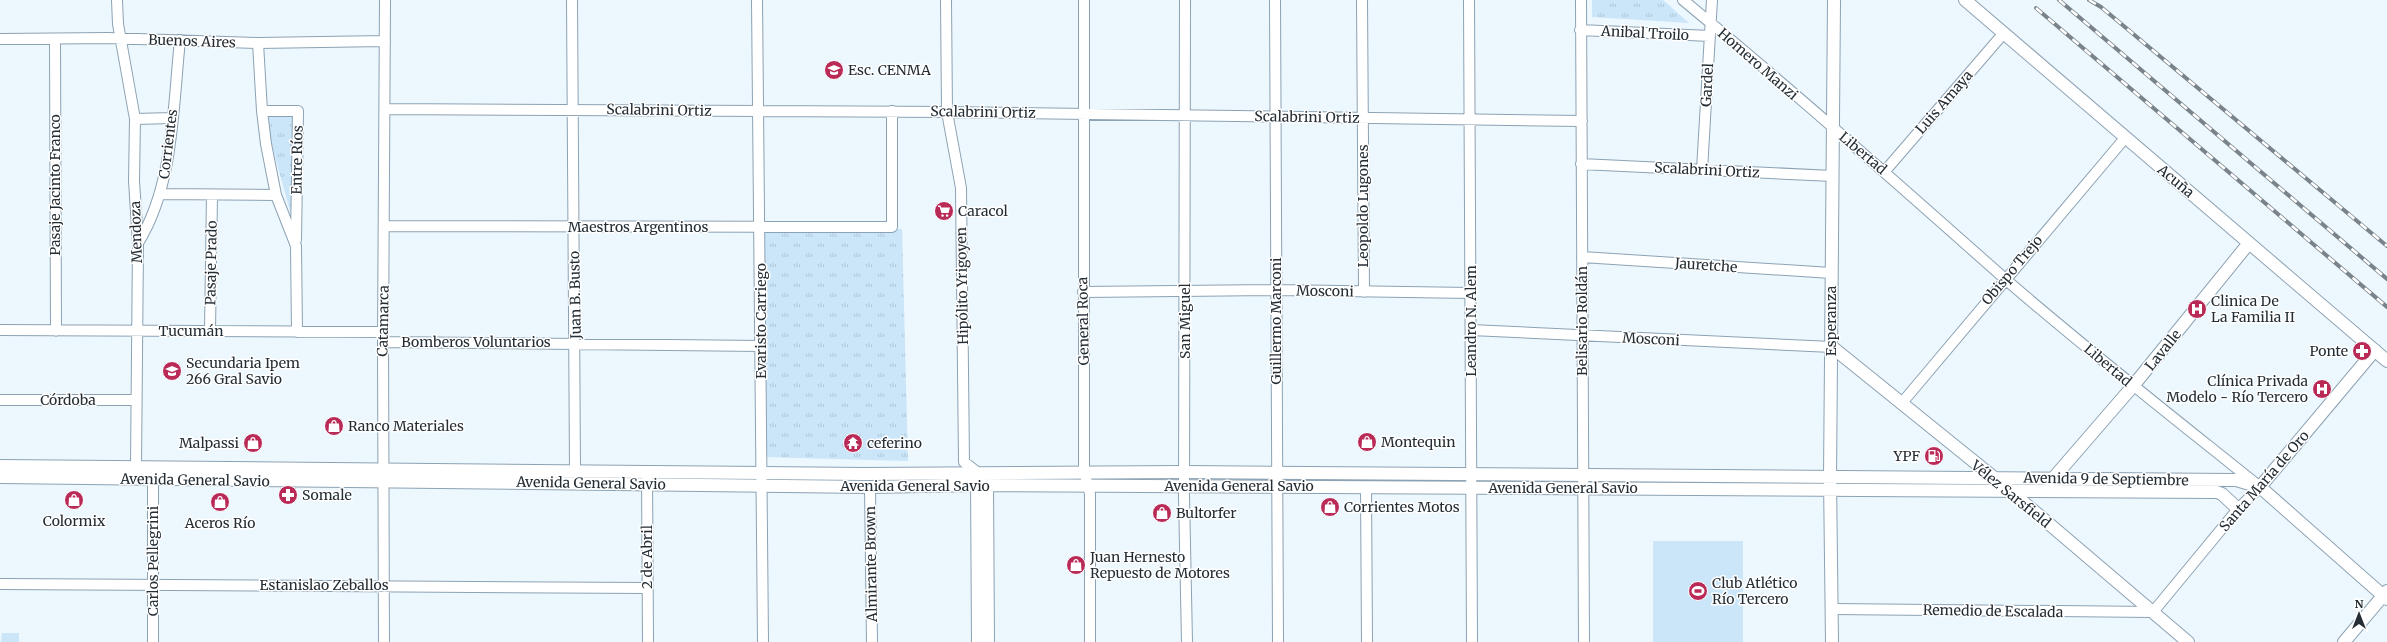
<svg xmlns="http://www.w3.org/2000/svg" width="2387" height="642" font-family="Merriweather,serif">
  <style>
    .grass { fill: url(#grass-tufts) }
    .pitch { fill: #cbe5f9 }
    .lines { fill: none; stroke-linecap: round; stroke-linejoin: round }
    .minor-casing { stroke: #8ca2b3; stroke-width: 12 }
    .major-casing { stroke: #8ca2b3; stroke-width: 14 }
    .minor { stroke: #fff; stroke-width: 10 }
    .major { stroke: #fff; stroke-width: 12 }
    .rail-casing { stroke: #7a838a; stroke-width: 4 }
    .rail { stroke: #fff; stroke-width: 2.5; stroke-dasharray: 8; stroke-linecap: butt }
    .labels { text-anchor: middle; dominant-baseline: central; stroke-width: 3; stroke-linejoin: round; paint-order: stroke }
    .street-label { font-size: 14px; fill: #242d34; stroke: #fff }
    .poi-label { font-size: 14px; fill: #242d34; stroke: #fff; text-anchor: start }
  </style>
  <defs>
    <pattern id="grass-tufts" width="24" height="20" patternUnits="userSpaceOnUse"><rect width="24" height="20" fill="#cbe5f9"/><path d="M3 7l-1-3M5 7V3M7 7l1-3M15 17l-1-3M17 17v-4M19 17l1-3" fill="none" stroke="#aec5d6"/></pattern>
  </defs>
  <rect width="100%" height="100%" fill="#edf7fe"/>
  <path class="grass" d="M1592 0H1663L1689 23 1592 17Z
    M266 116H295L292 218 274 153Z
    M760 227 902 229 908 461 761 457Z"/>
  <path class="pitch" d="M1653 541H1743V642H1653Z
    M2 633H19V642H1Z"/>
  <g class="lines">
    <g class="minor-casing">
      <path id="minor" d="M117 0 118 24 135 119 134 181 138 243 136 466
        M572 0 575 470
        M757 0 763 642
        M946 0 947 112 961 188 964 462 977 472
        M1084 0V471L1090 494V642
        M1185 0 1184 496 1187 642
        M1275 0 1278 642
        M1362 0 1364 292
        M1469 0 1472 642
        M1581 0 1584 642
        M1683 0C1792 90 1898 184 2004 278 2087 350 2174 418 2260 487L2238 509 2153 612 1832 609
        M1580 30 1710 36
        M0 39 108 38 258 43 385 41
        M55 39 56 331
        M258 43 262 111 266 144 276 195 296 246 297 332
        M385 109 947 112 1582 121
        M262 111H298L296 240
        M135 119 172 118
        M1581 164 1833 176
        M1702 170 1712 0
        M1885 171 2003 34
        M161 194 276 195
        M384 226 892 227V111
        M138 243C174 186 173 105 180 40
        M1582 257 1831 273
        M1083 292 1276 290 1471 293
        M0 330 383 332
        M1471 330 1832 347
        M210 331 212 195
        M383 342 761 346
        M0 400H135
        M1901 404 2125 138
        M647 471 648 642
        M870 487 872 642
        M1366 487 1367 642
        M0 584 647 588
        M153 642V479
        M384 642 383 342 385 0"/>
    </g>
    <g class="major-casing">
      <path id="major" d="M1965 0 2387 361
        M1832 347 2008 489 2188 642
        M0 466 864 474 1185 472 2236 480 2260 487 2387 599
        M0 477 870 487 977 485 2217 492 2222 494 2238 509
        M977 477 978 642
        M2050 482 2133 386 2249 243
        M987 485 988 642
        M2260 487 2375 350
        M1832 642 1830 478 1834 0
        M2344 642 2387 591"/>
    </g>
    <use href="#minor" class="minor"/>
    <use href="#major" class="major"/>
    <g class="rail-casing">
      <path id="rail" d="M2059 0 2387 279
        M2089 0 2101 7 2387 246
        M2036 8 2387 307"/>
    </g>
    <use href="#rail" class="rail"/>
  </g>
  <defs>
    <g id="school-disc" transform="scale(1)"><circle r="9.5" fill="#b92a57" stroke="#fff"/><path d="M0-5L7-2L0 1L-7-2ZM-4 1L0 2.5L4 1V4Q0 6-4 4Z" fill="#fff"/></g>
    <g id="supermarket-disc" transform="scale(1)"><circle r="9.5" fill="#b92a57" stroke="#fff"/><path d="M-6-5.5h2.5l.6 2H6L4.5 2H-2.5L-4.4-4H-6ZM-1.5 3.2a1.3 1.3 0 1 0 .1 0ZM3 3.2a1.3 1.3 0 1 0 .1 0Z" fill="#fff"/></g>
    <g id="hospital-disc" transform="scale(1)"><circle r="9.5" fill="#b92a57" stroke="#fff"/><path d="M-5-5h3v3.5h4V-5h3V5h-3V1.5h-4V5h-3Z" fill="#fff"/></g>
    <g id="pharmacy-disc" transform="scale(1)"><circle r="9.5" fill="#b92a57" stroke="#fff"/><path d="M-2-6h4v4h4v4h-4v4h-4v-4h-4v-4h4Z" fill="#fff"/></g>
    <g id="shop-disc" transform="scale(1)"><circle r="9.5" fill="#b92a57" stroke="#fff"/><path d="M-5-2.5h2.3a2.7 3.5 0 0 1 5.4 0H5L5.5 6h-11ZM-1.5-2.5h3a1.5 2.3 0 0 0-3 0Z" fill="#fff"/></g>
    <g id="temple-disc" transform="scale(1)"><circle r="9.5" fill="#b92a57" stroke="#fff"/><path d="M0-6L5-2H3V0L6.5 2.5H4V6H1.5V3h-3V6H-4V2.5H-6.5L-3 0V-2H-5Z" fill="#fff"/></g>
    <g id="fuel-disc" transform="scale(1)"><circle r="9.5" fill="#b92a57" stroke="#fff"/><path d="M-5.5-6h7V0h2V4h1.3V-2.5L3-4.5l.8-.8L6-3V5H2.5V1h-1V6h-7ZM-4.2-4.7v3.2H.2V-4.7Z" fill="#fff"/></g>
    <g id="stadium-disc" transform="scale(1)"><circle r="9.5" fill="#b92a57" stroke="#fff"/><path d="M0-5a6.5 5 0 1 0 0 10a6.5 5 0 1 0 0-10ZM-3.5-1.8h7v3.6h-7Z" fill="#fff"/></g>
  </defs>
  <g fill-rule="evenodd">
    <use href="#school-disc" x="834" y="70"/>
    <use href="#supermarket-disc" x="944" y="211"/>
    <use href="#hospital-disc" x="2197" y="309"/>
    <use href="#pharmacy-disc" x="2362" y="351"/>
    <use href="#school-disc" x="172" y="371"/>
    <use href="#hospital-disc" x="2322" y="389"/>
    <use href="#shop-disc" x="334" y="426"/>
    <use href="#shop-disc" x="1367" y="442"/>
    <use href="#shop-disc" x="253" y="443"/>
    <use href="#temple-disc" x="853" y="443"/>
    <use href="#fuel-disc" x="1934" y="456"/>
    <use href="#pharmacy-disc" x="288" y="495"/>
    <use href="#shop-disc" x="74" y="500"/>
    <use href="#shop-disc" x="220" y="502"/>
    <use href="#shop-disc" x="1330" y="507"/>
    <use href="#shop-disc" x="1162" y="513"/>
    <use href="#shop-disc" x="1076" y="565"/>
    <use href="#stadium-disc" x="1698" y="591"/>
  </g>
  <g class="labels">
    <g class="street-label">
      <text transform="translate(1645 33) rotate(3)">Anibal Troilo</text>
      <text transform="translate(192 41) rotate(2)">Buenos Aires</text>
      <text transform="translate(1758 64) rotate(41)">Homero Manzi</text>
      <text transform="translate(1707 85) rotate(-87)">Gardel</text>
      <text transform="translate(1944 102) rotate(-49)">Luis Amaya</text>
      <text transform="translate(659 110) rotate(1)">Scalabrini Ortiz</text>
      <text transform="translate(983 112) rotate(1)">Scalabrini Ortiz</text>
      <text transform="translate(1307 117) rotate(1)">Scalabrini Ortiz</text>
      <text transform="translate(168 144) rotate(-83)">Corrientes</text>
      <text transform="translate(1863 153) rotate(40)">Libertad</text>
      <text transform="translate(297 160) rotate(-89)">Entre Ríos</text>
      <text transform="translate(1707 170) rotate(3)">Scalabrini Ortiz</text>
      <text transform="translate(2176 181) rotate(40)">Acuña</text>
      <text transform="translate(55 185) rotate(-90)">Pasaje Jacinto Franco</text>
      <text transform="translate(1363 206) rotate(-90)">Leopoldo Lugones</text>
      <text x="638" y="227">Maestros Argentinos</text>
      <text transform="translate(136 232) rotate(-92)">Mendoza</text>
      <text transform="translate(211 263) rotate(-89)">Pasaje Prado</text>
      <text transform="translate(1706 265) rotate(4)">Jauretche</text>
      <text transform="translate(2012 270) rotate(-50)">Obispo Trejo</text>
      <text transform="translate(962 286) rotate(-91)">Hipólito Yrigoyen</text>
      <text transform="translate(1325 291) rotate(1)">Mosconi</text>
      <text transform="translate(575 295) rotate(-91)">Juan B. Busto</text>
      <text transform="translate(383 321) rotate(-89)">Catamarca</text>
      <text transform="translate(761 321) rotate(-90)">Evaristo Carriego</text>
      <text transform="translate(1083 321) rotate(-91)">General Roca</text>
      <text transform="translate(1185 321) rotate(-90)">San Miguel</text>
      <text transform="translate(1276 321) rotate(-90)">Guillermo Marconi</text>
      <text transform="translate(1471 321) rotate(-90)">Leandro N. Alem</text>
      <text transform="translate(1582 321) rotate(-90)">Belisario Roldán</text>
      <text transform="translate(1831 321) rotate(-90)">Esperanza</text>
      <text x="191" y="331">Tucumán</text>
      <text transform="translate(1651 339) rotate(3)">Mosconi</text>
      <text x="476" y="342">Bomberos Voluntarios</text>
      <text transform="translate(2163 350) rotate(-51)">Lavalle</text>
      <text transform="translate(2108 365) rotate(40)">Libertad</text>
      <text x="68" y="400">Córdoba</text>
      <text transform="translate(2106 479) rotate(1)">Avenida 9 de Septiembre</text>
      <text transform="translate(195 480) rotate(1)">Avenida General Savio</text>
      <text transform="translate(2264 481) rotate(-49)">Santa María de Oro</text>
      <text transform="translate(591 483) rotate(1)">Avenida General Savio</text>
      <text x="915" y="486">Avenida General Savio</text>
      <text x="1239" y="486">Avenida General Savio</text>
      <text x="1563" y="488">Avenida General Savio</text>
      <text transform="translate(2011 494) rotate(39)">Vélez Sarsfield</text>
      <text transform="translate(647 557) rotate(-90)">2 de Abril</text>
      <text transform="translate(153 561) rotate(-90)">Carlos Pellegrini</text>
      <text transform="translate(871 564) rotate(-91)">Almirante Brown</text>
      <text x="324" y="585">Estanislao Zeballos</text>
      <text transform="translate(1993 611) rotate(1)">Remedio de Escalada</text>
    </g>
    <g class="poi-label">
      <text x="848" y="70">Esc. CENMA</text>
      <text x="958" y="211">Caracol</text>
      <text x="2211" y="301">Clinica De<tspan x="2211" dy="16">La Familia II</tspan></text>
      <text x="2348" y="351" text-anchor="end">Ponte</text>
      <text x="186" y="363">Secundaria Ipem<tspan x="186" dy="16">266 Gral Savio</tspan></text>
      <text x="2308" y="381" text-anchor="end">Clínica Privada<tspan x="2308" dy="16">Modelo - Río Tercero</tspan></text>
      <text x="348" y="426">Ranco Materiales</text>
      <text x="1381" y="442">Montequin</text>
      <text x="239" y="443" text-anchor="end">Malpassi</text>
      <text x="867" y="443">ceferino</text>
      <text x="1920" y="456" text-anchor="end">YPF</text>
      <text x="302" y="495">Somale</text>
      <text x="1344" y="507">Corrientes Motos</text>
      <text x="1176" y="513">Bultorfer</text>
      <text x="74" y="521" text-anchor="middle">Colormix</text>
      <text x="220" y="523" text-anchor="middle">Aceros Río</text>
      <text x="1090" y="557">Juan Hernesto<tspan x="1090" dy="16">Repuesto de Motores</tspan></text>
      <text x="1712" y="583">Club Atlético<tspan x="1712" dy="16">Río Tercero</tspan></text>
    </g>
  </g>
  <g transform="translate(2359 614)" stroke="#ffffff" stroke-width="3" paint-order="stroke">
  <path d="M0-3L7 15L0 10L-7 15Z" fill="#242d34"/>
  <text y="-6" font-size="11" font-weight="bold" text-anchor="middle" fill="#242d34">N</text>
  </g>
</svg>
